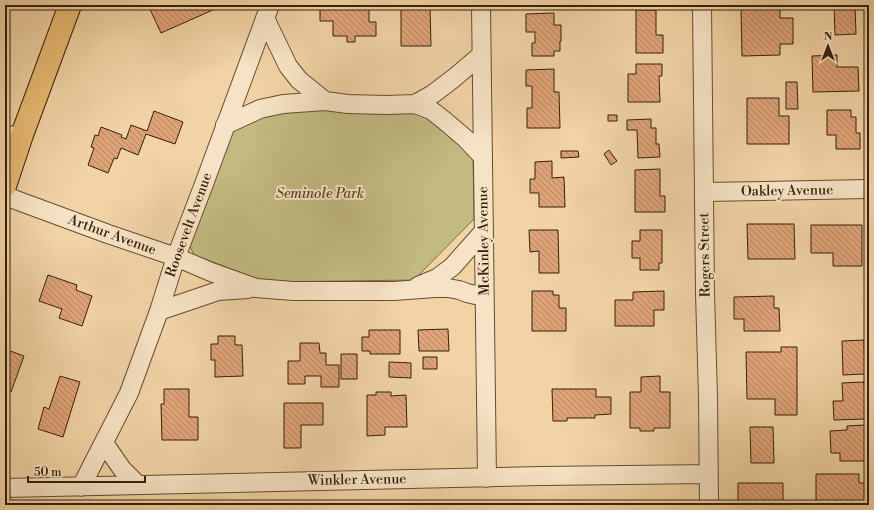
<svg xmlns="http://www.w3.org/2000/svg" width="874" height="510" font-family="'Libre Bodoni',serif">
  <style>
    .green { fill: #c2ba81; stroke: #7c6e45 }
    .building { fill: url(#building-back-hatch); stroke: #362109 }
    .lines { fill: none; stroke-linecap: round; stroke-linejoin: round }
    .minor-casing { stroke: #654e30; stroke-width: 20 }
    .major-casing { stroke: #362109; stroke-width: 24 }
    .minor { stroke: #f6e2c4; stroke-width: 18 }
    .major { stroke: #e8ba72; stroke-width: 22 }
    .labels { text-anchor: middle; dominant-baseline: central; stroke-width: 4; stroke-linejoin: round; paint-order: stroke }
    .street-label { font-size: 14px; fill: #362109; stroke: #f6e2c4 }
    .park-label { font-size: 14px; font-style: italic; fill: #594727; stroke: #f6e2c4 }
  </style>
  <defs>
    <pattern id="building-back-hatch" width="6" height="6" patternUnits="userSpaceOnUse"><rect width="6" height="6" fill="#dfa378"/><path d="M-1 5l2 2M0 0l6 6M5-1l2 2" fill="none" stroke="#b68461"/></pattern>
  </defs>
  <rect width="100%" height="100%" fill="#f1d3a5"/>
  <filter id="stains"><feTurbulence type="fractalNoise" baseFrequency=".005" numOctaves="4"/><feColorMatrix values="0 0 0 0 .2 0 0 0 0 .09 0 0 0 0 .02 0 0 0 .5 -.17"/></filter>
  <radialGradient id="worn" r=".72"><stop offset=".6" stop-color="#630" stop-opacity="0"/><stop offset="1" stop-color="#630" stop-opacity=".3"/></radialGradient>
  <path class="green" d="M412 109 448 128 473 156 474 219 414 280 266 282 194 255 189 244 230 134 236 126 269 110Z"/>
  <path class="building" d="M148 5H224L161 33Z
    M834 5H855L856 34 835 35Z
    M320 7H332V8H369V22H376V36H355V42H347V36H333V21H320Z
    M401 7H430L431 46H401Z
    M780 8V18H793V44H780V55L742 56 741 9Z
    M636 10H656V35H663V53H636Z
    M554 13V25H561V41H560V51H554V56H532V43H535V32H526V14Z
    M837 55V67H858L859 91 813 92 812 56Z
    M636 64H662V76H659L660 102H628V74H636Z
    M554 69V92H559L560 128H527V108H532V86H526V70Z
    M786 82H797L798 109H786Z
    M747 98H779V116H789V144H747Z
    M827 110H851V117H856V133H860V149H836V135H827Z
    M154 111 183 122 175 144 146 134 138 155 121 148 117 159 114 158 108 173 88 165 94 148 91 147 95 135 98 136 101 127 122 135 121 137 126 139 131 125 147 131Z
    M608 115H617V121H608Z
    M651 119V128H656V144H659L660 157 638 158 637 130H627V120Z
    M609 150 617 161 611 165 604 154Z
    M561 151H578L579 157 561 158Z
    M552 161V178L564 177 565 207H539V193H530V179H535V162Z
    M660 169V196H665V212H635V170Z
    M747 224H794L795 259H748Z
    M811 225H862V266H833V253H811Z
    M529 230H558L559 273H539V251L530 252Z
    M640 230H662V263H659V270H640V258H632V241H640Z
    M48 275 77 285 76 290 92 296 82 326 59 318 62 309 39 301Z
    M532 291H553V295H559V308H566V331H532Z
    M664 291V310H654V326H615V300H633V292Z
    M774 296V308H779L780 331H744V319H734V297Z
    M448 329 449 351H419L418 330Z
    M369 330H400V354H370V351H362V337H369Z
    M218 336H235V345H242L243 376 215 377V360H211V344H218Z
    M864 340 865 374 843 375 842 341Z
    M300 343H319L320 353H326V365H339V387H321V376H305V384H288V361H300Z
    M781 347H797V415H775V399H747L746 352H781Z
    M5 349 24 356 11 392 5 390Z
    M341 354H357V379H341Z
    M423 357H437V369H423Z
    M389 362 411 363V378L389 377Z
    M60 376 80 382 63 437 38 429 44 407 49 409Z
    M660 376V392H670V428H654V431H640V428H630V392H641V377Z
    M864 382 866 419 834 420 833 401H843L842 383Z
    M164 389H189V417H198V440H162L161 404H164Z
    M552 389H596V397H611V414L595 415V418H567V421H553Z
    M376 392H391V396L406 395 407 427H385V435L367 436V395H376Z
    M284 403H323V425H301V448H284Z
    M865 425V461H840V453H831L830 431 847 430V426Z
    M750 427H773L774 463H751Z
    M816 474H859V483H868V502H858V504H816Z
    M738 483H783V504H738Z"/>
  <g class="lines">
    <g class="minor-casing">
      <path id="minor" d="M481 5 487 478
        M702 5 705 293 708 397 709 505
        M265 18 288 66 299 80 325 101
        M415 104 433 94 454 78 481 55
        M225 125 260 109 283 104 325 101 348 104 386 105 415 104 431 110 445 121 466 139 483 157
        M5 136 22 135
        M704 192 869 189
        M5 196 108 234 176 257 211 272 256 288 293 291H394L435 288H448L459 290 467 293 484 297
        M418 286 437 278 452 267 484 231
        M159 311 218 291 248 289
        M104 443 122 469 138 485
        M81 487 129 393 159 311 176 257 204 184 270 5
        M5 488 542 476 709 474"/>
    </g>
    <g class="major-casing">
      <path id="major" d="M5 186 22 135 70 5"/>
    </g>
    <use href="#minor" class="minor"/>
    <use href="#major" class="major"/>
  </g>
  <g class="labels">
    <g class="street-label">
      <text transform="translate(787 191) rotate(-1)">Oakley Avenue</text>
      <text transform="translate(189 225) rotate(-70)">Roosevelt Avenue</text>
      <text transform="translate(112 235) rotate(20)">Arthur Avenue</text>
      <text transform="translate(484 241) rotate(-91)">McKinley Avenue</text>
      <text transform="translate(705 255) rotate(-91)">Rogers Street</text>
      <text transform="translate(357 480) rotate(-1)">Winkler Avenue</text>
    </g>
    <g class="park-label">
      <text x="320" y="194">Seminole Park</text>
    </g>
  </g>
  <rect width="874" height="510" fill="none" stroke="#f1d3a5" stroke-width="20"/>
  <rect x="6" y="6" width="862" height="498" fill="none" stroke="#362109" stroke-width="2"/>
  <rect x="10" y="10" width="854" height="490" fill="none" stroke="#362109"/>
  <g transform="translate(828 46)" stroke="#f6e2c4" stroke-width="3" paint-order="stroke">
  <path d="M0-3L7 15L0 10L-7 15Z" fill="#362109"/>
  <text y="-6" font-size="11" font-weight="bold" text-anchor="middle" fill="#362109">N</text>
  </g>
  <path d="M28 476v6h117v-6" fill="none" stroke="#362109" stroke-width="2"/>
  <text x="34" y="476" font-size="12" fill="#362109" stroke="#f6e2c4" stroke-width="3" paint-order="stroke">50 m</text>
  <rect width="100%" height="100%" filter="url(#stains)"/>
  <rect width="100%" height="100%" fill="url(#worn)"/>
</svg>
